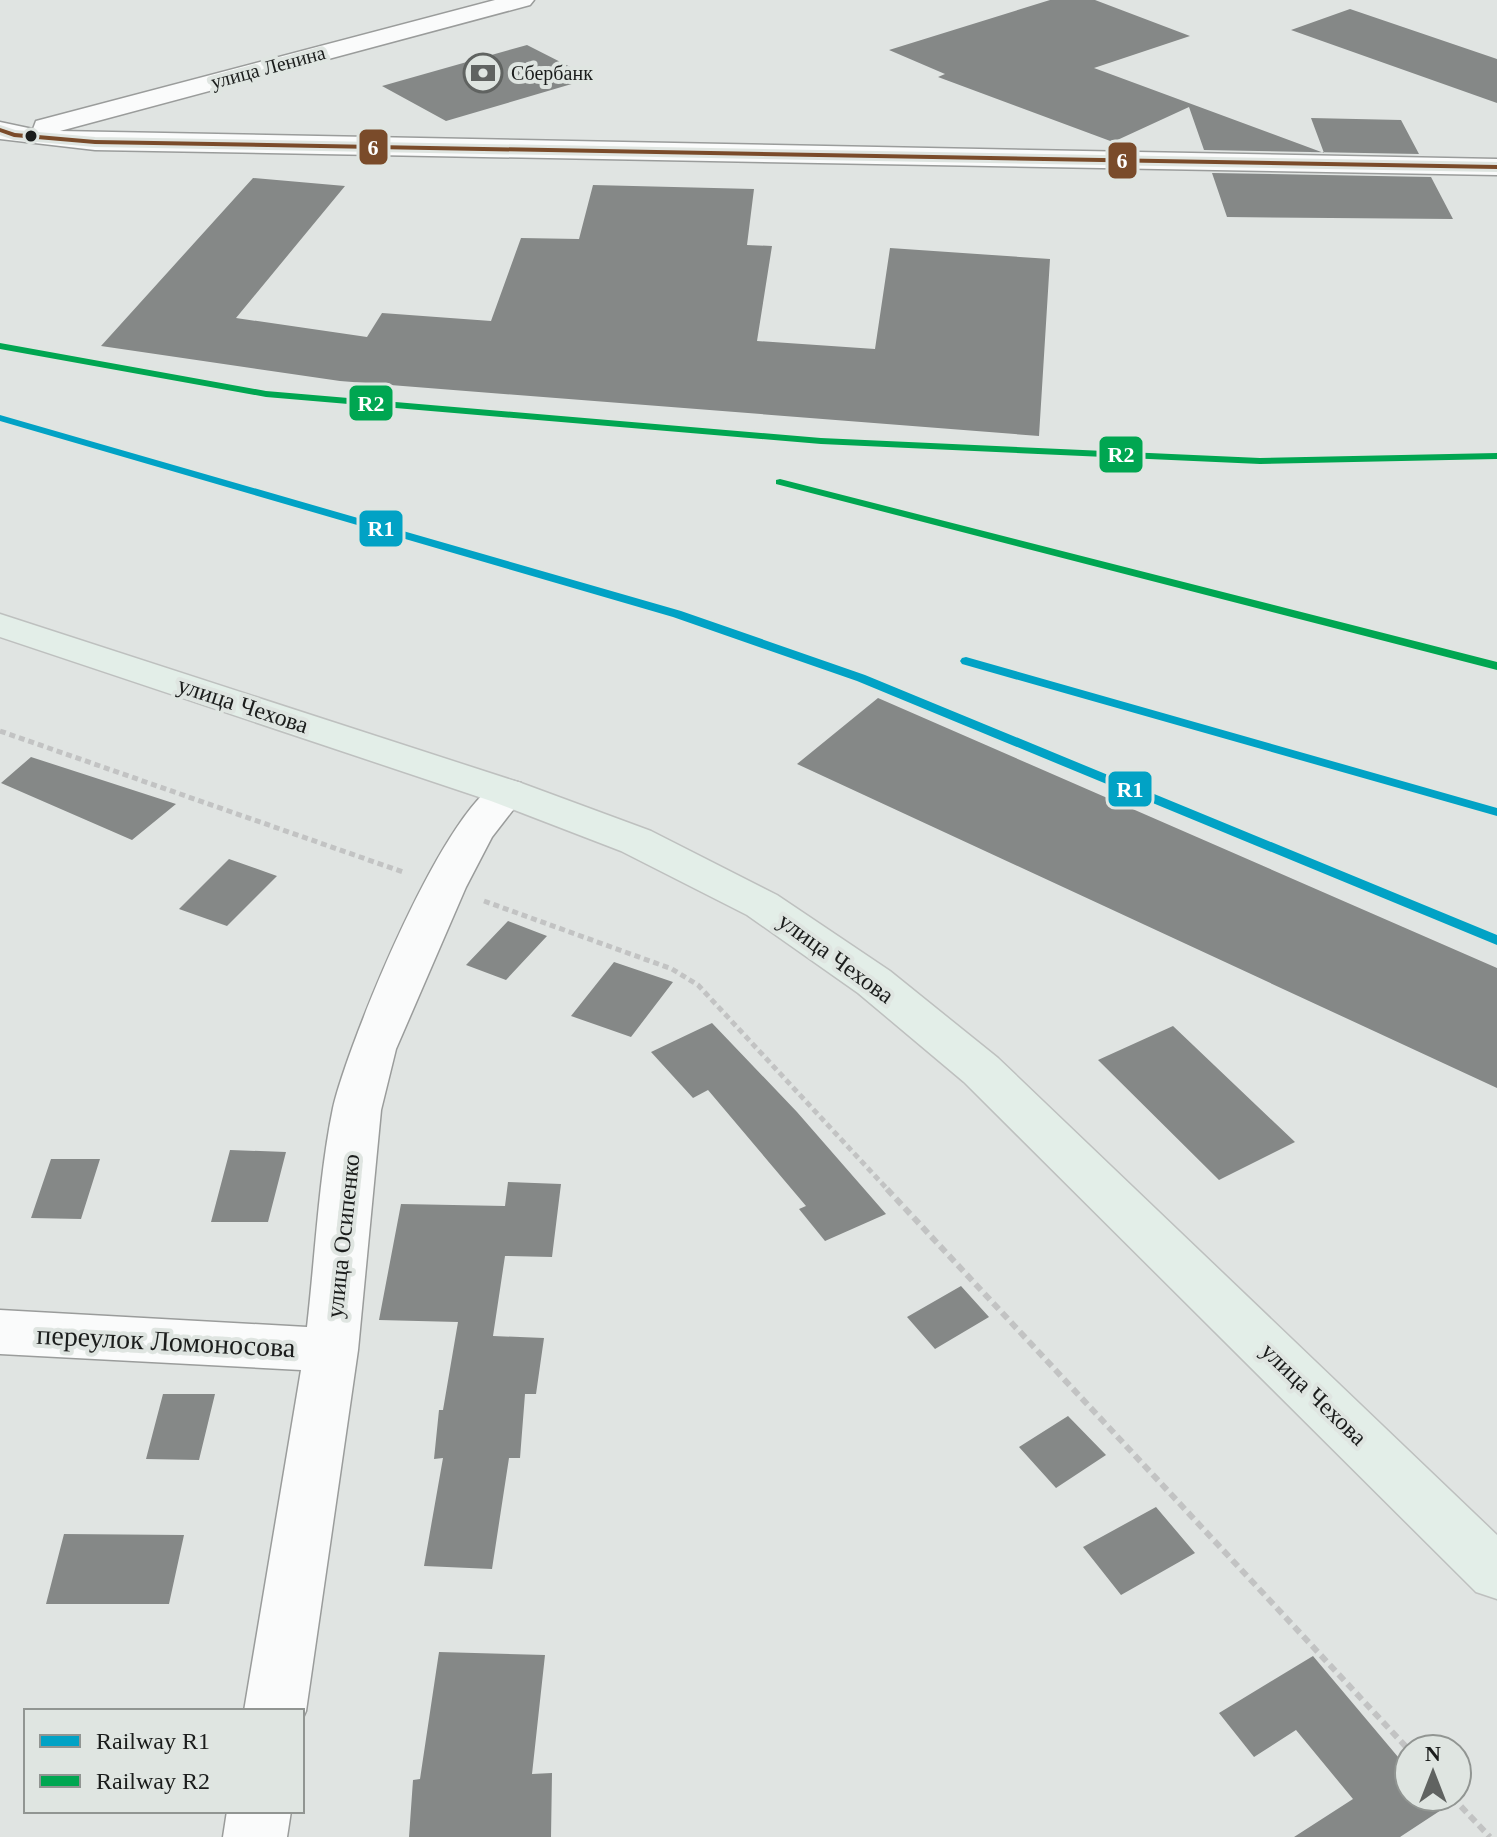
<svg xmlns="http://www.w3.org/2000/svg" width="1497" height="1837" font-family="'Times New Roman',serif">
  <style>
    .building { fill: #858887 }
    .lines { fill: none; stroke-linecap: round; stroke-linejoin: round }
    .minor-casing { stroke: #9a9c9b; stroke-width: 3 }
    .major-casing { stroke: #bec0bf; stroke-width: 3 }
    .path-far1 { stroke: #c2c3c3; stroke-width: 5; stroke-dasharray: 6 4; stroke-linecap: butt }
    .path { stroke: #c2c3c3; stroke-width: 6; stroke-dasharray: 8 5; stroke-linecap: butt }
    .minor { fill: #fafbfb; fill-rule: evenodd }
    .major { fill: #e3eee8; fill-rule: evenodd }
    .bus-1-casing { stroke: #dfe5e1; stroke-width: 6 }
    .bus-1 { fill: #7a4b2a; fill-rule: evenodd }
    .rail-1-casing { stroke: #dfe5e1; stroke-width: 6 }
    .rail-2-casing { stroke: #dfe5e1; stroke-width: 6 }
    .rail-1 { fill: #01a2c5; fill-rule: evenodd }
    .rail-2 { fill: #00a651; fill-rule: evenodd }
    .bus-dot { fill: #1b1d1c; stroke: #dfe5e1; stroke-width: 3 }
    .labels { text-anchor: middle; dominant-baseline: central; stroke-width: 8; stroke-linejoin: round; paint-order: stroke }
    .far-street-label { font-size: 20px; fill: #1b1d1c; stroke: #dfe5e1 }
    .far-poi-label { font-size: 20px; fill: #1b1d1c; stroke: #dfe5e1; text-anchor: start }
    .street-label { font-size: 24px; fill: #1b1d1c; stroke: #dfe5e1 }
    .near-street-label { font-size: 28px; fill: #1b1d1c; stroke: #dfe5e1 }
    .line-badge { stroke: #dfe5e1; stroke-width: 3 }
    .badge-label { font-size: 22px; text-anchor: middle; font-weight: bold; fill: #fff }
  </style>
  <rect width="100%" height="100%" fill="#e0e4e2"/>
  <path class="building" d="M1050 0H1095L1190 36 1094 68 1324 153 1311 118 1401 120 1419 154 1204 150 1189 107 1113 142 938 77 945 74 889 50Z
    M1350 9 1497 59V103L1291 30Z
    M527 45 592 78 446 121 382 86Z
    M1212 173 1431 177 1453 219 1227 217Z
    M253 178 345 186 236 318 367 337 382 313 491 321 521 238 579 239 593 185 754 189 747 245 772 246 757 341 875 349 890 248 1050 259 1039 436 340 381 101 346Z
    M878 698 1497 968V1088L797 764Z
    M31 757 176 804 132 840 1 783Z
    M229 859 277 876 227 926 179 909Z
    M508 921 547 936 506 980 466 965Z
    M614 962 673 982 631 1037 571 1016Z
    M712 1023 797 1112 886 1214 825 1241 799 1209 806 1206 708 1090 693 1098 651 1052Z
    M1173 1026 1295 1142 1219 1180 1098 1060Z
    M230 1150 286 1152 268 1222H211Z
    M51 1159H100L81 1219 31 1218Z
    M508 1182 561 1184 552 1257 505 1256 493 1336 544 1338 536 1394H525L520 1458H509L492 1569 424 1566 443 1458 434 1459 439 1410H443L458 1322 379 1320 401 1204 505 1206Z
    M961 1286 989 1317 935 1349 907 1317Z
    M163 1394H215L199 1460 146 1459Z
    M1068 1416 1106 1455 1056 1488 1019 1447Z
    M1156 1507 1195 1553 1121 1595 1083 1547Z
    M64 1534 184 1535 169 1604H46Z
    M439 1652 545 1655 532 1774 552 1773 551 1837H409L413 1780 420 1779Z
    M1313 1656 1409 1770V1797H1461L1400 1837H1294L1353 1799 1296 1730 1254 1757 1219 1713Z"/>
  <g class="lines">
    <g class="minor-casing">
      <path id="minor" d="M495 0H534L530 5 60 131 1497 159V175L95 150 0 139V122L33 129 36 121Z
        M506 779 521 783 527 792 492 837 466 887 396 1049 381 1110 358 1350 306 1711 302 1720V1711H244L301 1370 0 1354V1310L307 1327C315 1258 319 1175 333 1108 347 1046 448 794 506 779Z
        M227 1811H291L287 1837H223Z"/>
    </g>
    <g class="major-casing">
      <path id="major" d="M0 614 521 783 651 831 777 895 890 971 998 1058 1497 1535V1599L1476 1592 964 1082 858 993 747 915 621 851 491 801 0 637Z"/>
    </g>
    <path class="path-far1" d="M0 731 403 872
      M484 901 672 969 698 985 889 1191"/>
    <path class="path" d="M887 1189 1409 1750
      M1452 1797 1490 1837"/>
    <use href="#minor" class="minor"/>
    <use href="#major" class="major"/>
    <g class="bus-1-casing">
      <path id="bus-1" d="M0 128 15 133 95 140 1497 165V169L95 144 14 137 0 132Z"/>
    </g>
    <use href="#bus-1" class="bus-1"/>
    <g class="rail-1-casing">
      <path id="rail-1" d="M0 415 681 611 865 675 1497 935V945L857 681 673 617 0 421Z
        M966 657 1497 808V816L962 664 960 661 962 658Z"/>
    </g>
    <g class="rail-2-casing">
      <path id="rail-2" d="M0 343 266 391 821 438 1260 458 1497 453V459L1260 464 821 444 266 397 0 349Z
        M780 479 1497 662V670L776 484V480Z"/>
    </g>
    <use href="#rail-1" class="rail-1"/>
    <use href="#rail-2" class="rail-2"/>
  </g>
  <defs>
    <g id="bank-ring" transform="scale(2)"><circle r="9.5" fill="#dfe5e1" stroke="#606361" stroke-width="1.5"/><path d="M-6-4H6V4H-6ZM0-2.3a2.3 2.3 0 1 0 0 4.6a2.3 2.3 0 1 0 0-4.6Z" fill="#606361"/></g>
  </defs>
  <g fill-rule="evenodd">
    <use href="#bank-ring" x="483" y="73"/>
  </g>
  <circle class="bus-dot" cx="31" cy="136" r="7"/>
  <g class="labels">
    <g class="far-street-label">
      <text transform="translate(268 67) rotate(-15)">улица Ленина</text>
    </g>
    <g class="far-poi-label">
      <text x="511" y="73">Сбербанк</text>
    </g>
    <g class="street-label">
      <text transform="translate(243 705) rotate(18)">улица Чехова</text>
      <text transform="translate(836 958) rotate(36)">улица Чехова</text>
      <text transform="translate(343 1236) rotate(-84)">улица Осипенко</text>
      <text transform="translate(1314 1394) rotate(44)">улица Чехова</text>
    </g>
    <g class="near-street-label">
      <text transform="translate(166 1341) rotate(3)">переулок Ломоносова</text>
    </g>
  </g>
  <g class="line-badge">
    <rect x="358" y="128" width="31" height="38" rx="8" fill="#7a4b2a"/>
    <rect x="1107" y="141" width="31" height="39" rx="8" fill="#7a4b2a"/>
    <rect x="348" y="384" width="46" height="38" rx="8" fill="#00a651"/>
    <rect x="1098" y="435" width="46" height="39" rx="8" fill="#00a651"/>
    <rect x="358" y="509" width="46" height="39" rx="8" fill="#01a2c5"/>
    <rect x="1107" y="770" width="46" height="38" rx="8" fill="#01a2c5"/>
  </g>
  <g class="badge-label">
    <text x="373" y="155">6</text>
    <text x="1122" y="168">6</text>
    <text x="371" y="411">R2</text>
    <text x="1121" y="462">R2</text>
    <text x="381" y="536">R1</text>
    <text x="1130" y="797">R1</text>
  </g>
  <rect x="24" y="1709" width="280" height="104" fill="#dfe5e1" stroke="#919592" stroke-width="2"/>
  <rect x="40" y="1735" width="40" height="12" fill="#01a2c5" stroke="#919592" stroke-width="2"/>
  <text x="96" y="1749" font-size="24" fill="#1b1d1c">Railway R1</text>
  <rect x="40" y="1775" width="40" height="12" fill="#00a651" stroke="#919592" stroke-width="2"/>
  <text x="96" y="1789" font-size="24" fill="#1b1d1c">Railway R2</text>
  <g transform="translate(1433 1773)"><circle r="38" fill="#dfe5e1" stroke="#919592" stroke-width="2"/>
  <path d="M0-6L14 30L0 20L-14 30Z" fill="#606361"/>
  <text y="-12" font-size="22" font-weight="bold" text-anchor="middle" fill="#1b1d1c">N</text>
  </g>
</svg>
